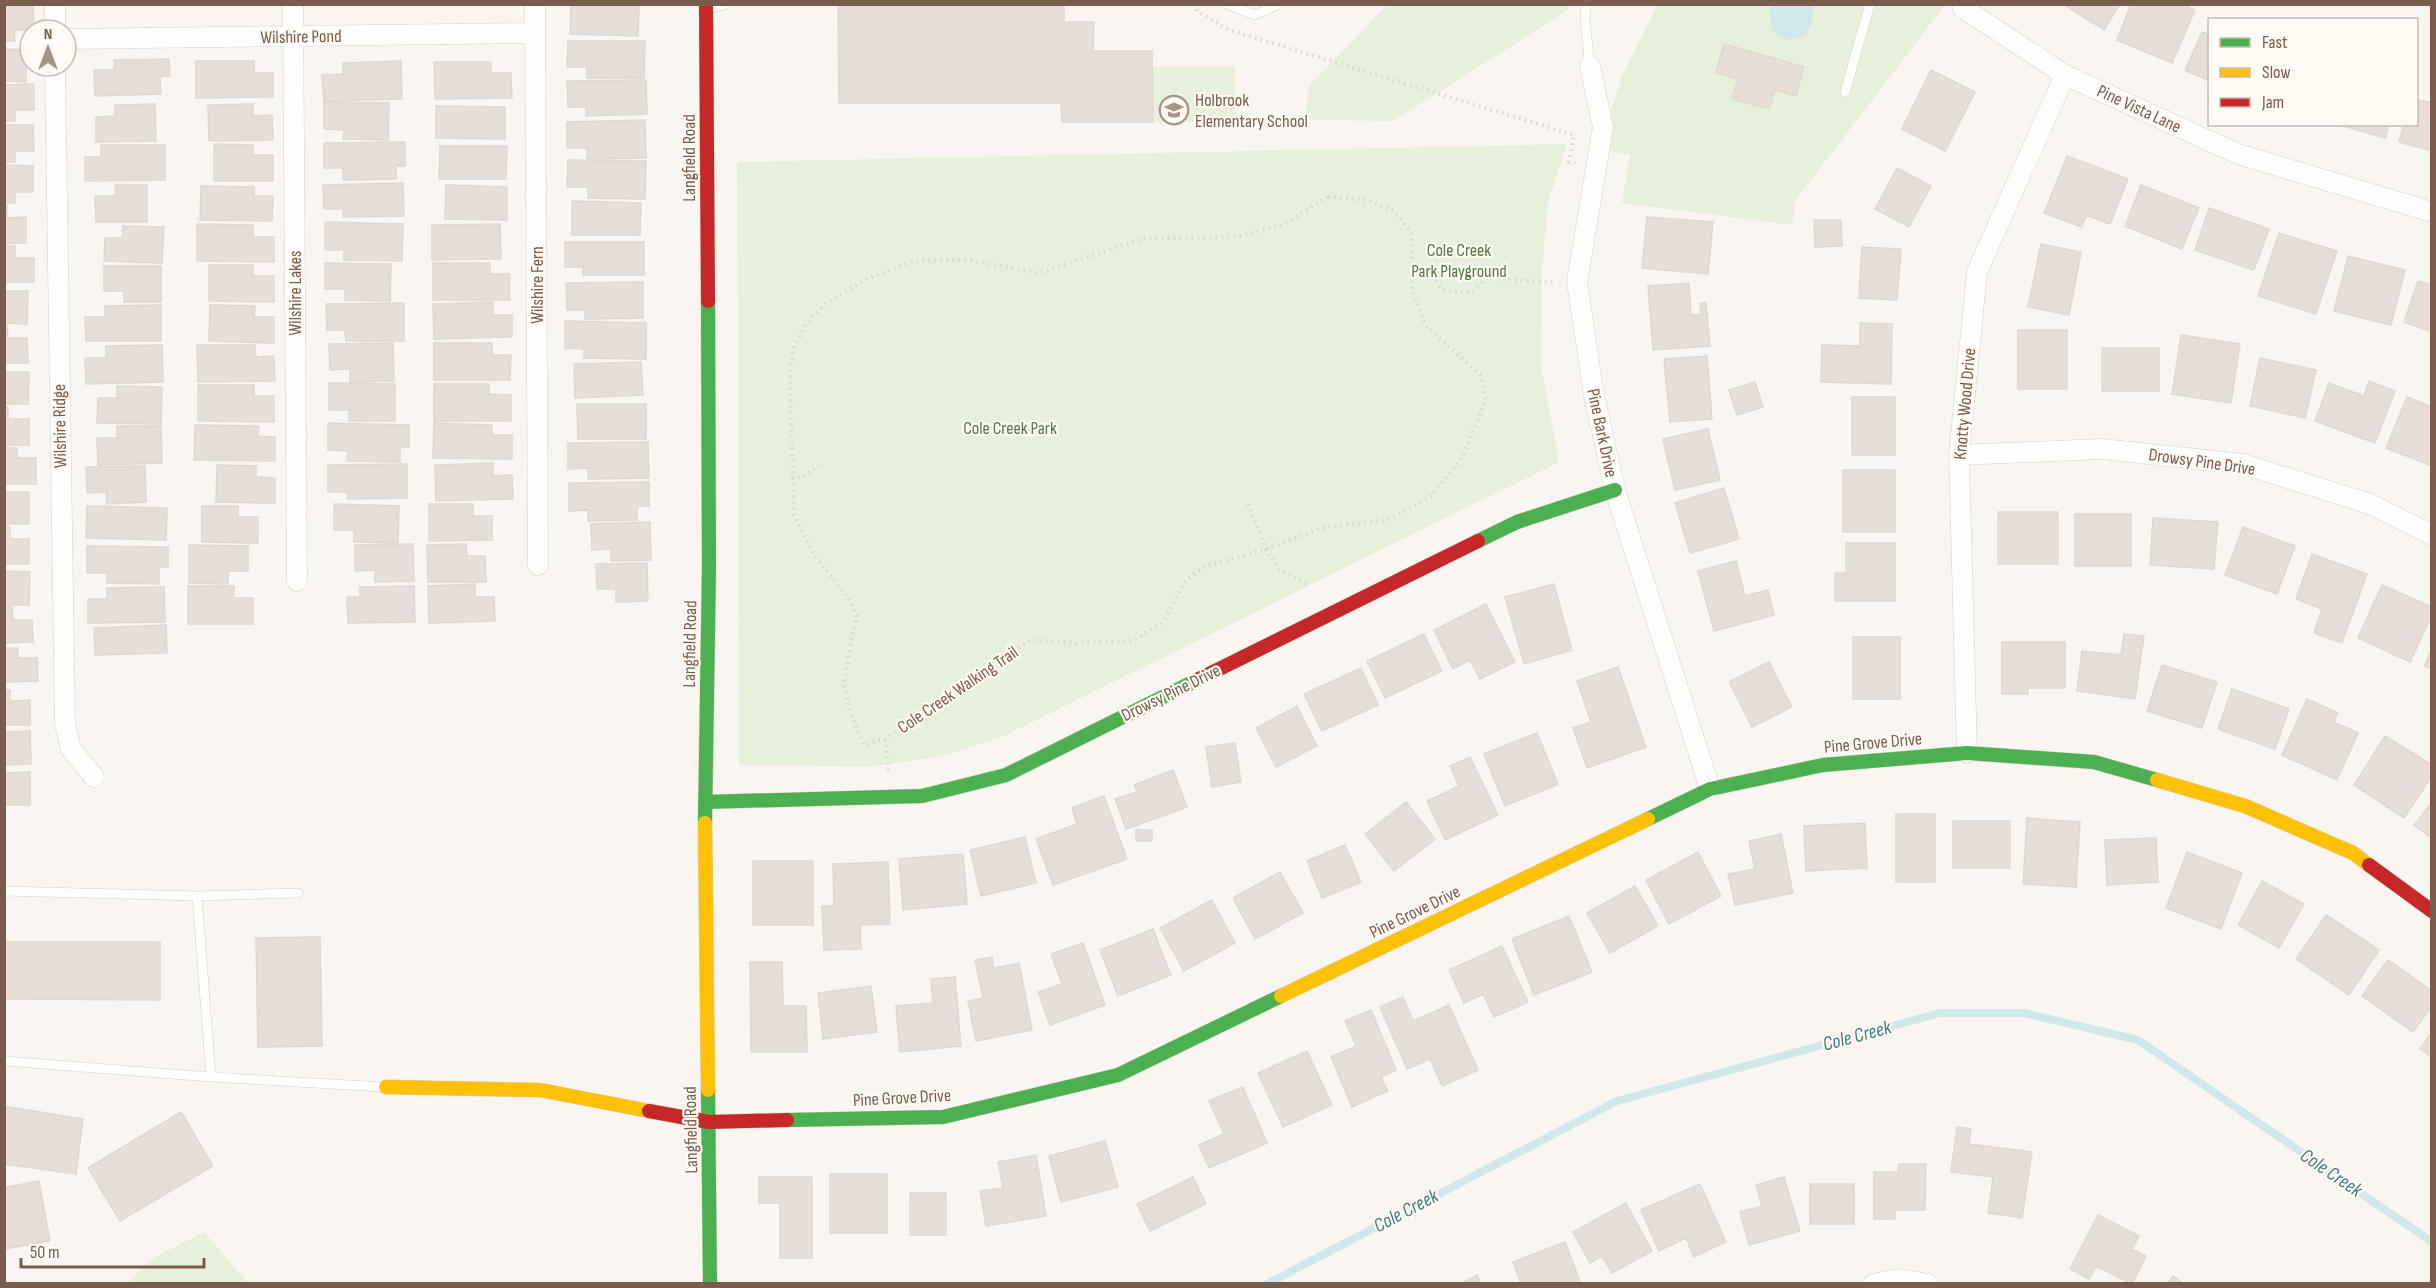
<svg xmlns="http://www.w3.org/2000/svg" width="2436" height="1288" font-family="'Sofia Sans Condensed',sans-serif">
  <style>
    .green { fill: #e7f0db }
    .water { fill: #d0e8ea }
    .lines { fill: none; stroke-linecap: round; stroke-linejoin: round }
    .stream { stroke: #d0e8ea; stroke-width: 8 }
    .building { fill: #e6ded7; stroke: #e2d8d2; stroke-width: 1.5 }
    .lane-casing { stroke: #d7d1cb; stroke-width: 10 }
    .street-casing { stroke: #d7d1cb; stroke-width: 21 }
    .fast-casing { stroke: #d9d2cb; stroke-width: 15 }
    .slow-casing { stroke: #d9d2cb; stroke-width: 15 }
    .jam-casing { stroke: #d9d2cb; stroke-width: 15 }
    .path { stroke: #dcd5d0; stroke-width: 4; stroke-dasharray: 1.5 4.5; stroke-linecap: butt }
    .lane { stroke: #fefefd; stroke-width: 9 }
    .street { stroke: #fefefd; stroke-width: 20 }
    .fast { stroke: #4caf50; stroke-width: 14 }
    .slow { stroke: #ffc107; stroke-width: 14 }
    .jam { stroke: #c62828; stroke-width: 14 }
    .labels { text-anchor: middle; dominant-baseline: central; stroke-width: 4.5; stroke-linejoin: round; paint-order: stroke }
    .street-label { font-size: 18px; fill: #7a5c4d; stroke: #fffaf3 }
    .poi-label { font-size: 18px; fill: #7a5c4d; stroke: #fffaf3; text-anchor: start }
    .park-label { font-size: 18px; fill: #537a41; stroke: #fffaf3 }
    .water-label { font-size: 20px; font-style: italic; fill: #437c86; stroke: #fffaf3 }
  </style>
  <rect width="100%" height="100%" fill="#f9f5f0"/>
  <path class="green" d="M1387 5V4L1572 5 1565 12 1393 121 1305 120 1309 86Z
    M1657 5H1945L1795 201 1792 225 1622 203 1630 155 1599 149 1622 76Z
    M1152 67H1235V122H1153Z
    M1567 144 1548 202 1542 271 1541 365 1559 462 1006 735 944 756 868 767 739 765 737 162Z
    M204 1232 248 1283H127L155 1257Z"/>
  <path class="water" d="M1773 5H1813L1812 24 1805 36C1779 45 1772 37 1769 11Z"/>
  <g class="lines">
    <path class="stream" d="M1267 1284 1617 1101 1940 1013H2024L2138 1040 2432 1242"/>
  </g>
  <path class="building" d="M4 4H33L34 30H14L15 41H4Z
    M571 4H639L638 36 570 34Z
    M838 4H1064V22H1094L1093 51H1152L1153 122H1062L1061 103H839Z
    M2063 4H2120L2104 30Z
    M2131 4H2182L2195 10 2172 63 2117 40Z
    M2202 32 2210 35V81L2185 70Z
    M568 41H645L644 78H587V67H567Z
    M1724 44 1804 67 1796 96 1775 90 1769 109 1732 99 1738 79 1716 73Z
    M4 49 26 50V82L4 81Z
    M169 59 170 76 160 77 161 94 95 96 94 70H114V60Z
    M196 61H254V73H273V97L196 98Z
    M401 61 402 99 324 101 322 75 343 74V63Z
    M434 62H491V73H511L512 98 435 99Z
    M1931 70 1975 92 1945 151 1902 129Z
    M646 80 647 114 586 116V107H568L567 81Z
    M34 84V110H15V121H4V85Z
    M2416 99 2432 103V151L2399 142 2404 124H2416Z
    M324 102 389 103 388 140 343 139 344 130 324 129Z
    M155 104 156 141 96 142V117L115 116V105Z
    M253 104V116L272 115 273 140 209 141 208 105Z
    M436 106 505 107V139L436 138Z
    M645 120 646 158 587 159V148H567V122Z
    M2337 124H2389L2385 138Z
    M4 125H33L34 151H15V162H4Z
    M405 142V166H396V179L343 180V168H324V143Z
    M214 144 253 145V155H273V181H214Z
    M101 145H165V180L85 181V157H101Z
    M440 146H507L506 179H439Z
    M2067 156 2128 179 2110 224 2086 215 2082 227 2044 213Z
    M568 160 646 161 645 199 588 198V187H567Z
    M4 165 33 166V192H15V203H4Z
    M1897 168 1931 186 1909 227 1875 209Z
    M403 183 404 216 343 217V209H324L323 185Z
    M115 185H147V222H96L95 196H116Z
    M446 185 507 187V220L445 219Z
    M2141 185 2199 208 2182 249 2125 226Z
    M201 186 254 187V196H273L272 221 200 220Z
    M572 201 641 203 640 235H572Z
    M4 206H7V218L26 217V243H4Z
    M2209 208 2269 229 2254 270 2195 250Z
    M1647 217 1713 222 1708 274 1642 268Z
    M1814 220H1841L1842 246 1815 247Z
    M325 222 403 224 402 261 344 260V250H325Z
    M197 224 253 225V237H274V262L197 261Z
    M500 224 501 259 432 260V225Z
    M123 226 164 227 162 263 104 261 105 238H123Z
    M2279 233 2337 251 2316 314 2258 296Z
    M565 242H644V275H583V267H565Z
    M2041 244 2081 252 2069 315 2028 307Z
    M4 246H15V258H34V282H4Z
    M1862 247 1901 249 1897 300 1859 298Z
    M2348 256 2405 270 2391 325 2334 311Z
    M325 263 391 264 390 301 345 300V289H325Z
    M433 263H490V274H509L510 300H433Z
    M209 265H253V276H274V302L209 301Z
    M104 266H161V302H124V291H104Z
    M2418 281 2432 285V332L2404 322Z
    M643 282V318L585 319V310H567L566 283Z
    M1689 283 1691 315H1701L1700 303H1706L1710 346 1653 350 1648 286Z
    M4 291H28L27 324 4 323Z
    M493 302V315H512V337L434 339 433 304Z
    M404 303V341H346L345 330H327L326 304Z
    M161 305V341H86L85 317H105V306Z
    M210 305 255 306 254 317H274V343L209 341Z
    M565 321 646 323V359L584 358V349L565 348Z
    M1860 323 1892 324 1891 384 1821 382 1822 345 1860 346Z
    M4 326H7L8 338H27L28 363H4Z
    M2018 330H2067V389H2018Z
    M2181 335 2240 344 2231 403 2172 394Z
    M393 343 394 381 350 382V369L330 370 329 344Z
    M434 343H492V355H511L510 380H434Z
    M162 345 163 382 86 384 85 358H106V346Z
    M197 345H255L256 357 274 356 275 381 198 382Z
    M2102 348H2159V391H2102Z
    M1707 356 1712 419 1670 422 1664 359Z
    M2260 358 2316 370 2305 418 2250 406Z
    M641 362 643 395 575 398 574 364Z
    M4 372H29L28 404H4Z
    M2369 381 2395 391 2375 443 2315 421 2329 383 2364 396Z
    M1755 382 1763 407 1737 415 1729 390Z
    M329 383 395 384V421H349V410H329Z
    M434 384H489V394L511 395V421H434Z
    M198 385H254V396H274V422L198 421Z
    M117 386 162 387 161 424 97 423 98 398H117Z
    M1852 397H1895V455H1852Z
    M2407 397 2432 407V466L2386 448Z
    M577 404H646V439H578Z
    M4 407H8V419H29V445H4Z
    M328 423 409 425V447H400V462L347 461 348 451 328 450Z
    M434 423 492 425V435H512V459L433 458Z
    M195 425 259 426 258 436 275 437V461L194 460Z
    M117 426H161L162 463 98 465 97 438H117Z
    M1708 429 1720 480 1675 490 1663 439Z
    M648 442 649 478 588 479V468L568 469V443Z
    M4 448H17V458H36V484H4Z
    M493 463V476L512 475 513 499 436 501 435 465Z
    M407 464V498L348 499V492H328V465Z
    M217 465 256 466V477L275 478V503L216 502Z
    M145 466 146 502 107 504 106 492 87 493 86 467Z
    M1843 470H1895V532H1843Z
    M649 482V506H637V520L588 521V510L569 511V483Z
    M1724 488 1739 539 1690 553 1675 503Z
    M4 492H29V524H4Z
    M334 504 399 506 398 543 354 542V530H334Z
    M429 504H473V516H492V540L429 541Z
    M87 506 167 508 166 540 86 538Z
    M202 506H238V517H258V543L202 542Z
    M1998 512H2058V564H1998Z
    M2075 514H2131V566H2075Z
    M2153 518 2218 522 2214 569 2150 565Z
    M650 522 651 560 611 561V549L592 550 591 524Z
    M4 527H10V539H29V564H4Z
    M2243 527 2295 546 2277 594 2225 575Z
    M1846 543H1895V601H1835V573H1846Z
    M413 544 414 581 375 582V570L355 571V545Z
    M466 544 467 556H485L486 582H428L427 545Z
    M189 545 248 546V571H228V584L189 583Z
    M87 546 168 547V567H159V584L107 583V573H87Z
    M2312 554 2367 574 2342 643 2314 633 2322 609 2296 599Z
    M1736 561 1745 596 1768 590 1774 615 1714 631 1698 571Z
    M647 563 648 601 616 602V589H597L596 564Z
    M4 571 30 572 29 605H4Z
    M475 584V597H494L495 621 429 623 428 586Z
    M1554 584 1572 650 1524 664 1505 597Z
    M2382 585 2432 607V615L2410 662 2358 638Z
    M188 586H234V598H253V624H188Z
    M414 586 415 622 348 623 347 597H360V587Z
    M164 587 165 622 88 623V599H107V588Z
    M1486 604 1515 662 1480 679 1470 660 1453 669 1434 630Z
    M4 607H12L13 620H32L33 642 4 643Z
    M166 625 167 653 95 655 94 628Z
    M1424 634 1442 671 1385 698 1367 661Z
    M2124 634 2144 636 2135 699 2077 691 2082 651 2121 655Z
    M1853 637H1900V699H1853Z
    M2002 642H2065V688H2028V694H2002Z
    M4 648H18V658H37L38 681 4 682Z
    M2432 649V669L2424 666Z
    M1769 662 1792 707 1752 727 1729 682Z
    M2162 665 2217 682 2202 728 2147 711Z
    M1618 667 1646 747 1587 768 1573 728 1591 722 1577 681Z
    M1361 668 1378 705 1322 731 1304 694Z
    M2232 689 2289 709 2275 749 2218 729Z
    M4 690H10V701L30 700V725H4Z
    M2307 699 2338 713 2334 722 2358 733 2337 780 2282 755Z
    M1297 706 1317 746 1276 767 1256 728Z
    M30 731 31 764 4 765V732Z
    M1537 733 1558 784 1505 806 1484 754Z
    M2385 736 2432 765V776L2404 818 2354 785Z
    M1235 743 1241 782 1212 787 1206 747Z
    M1470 757 1498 815 1445 840 1427 801 1459 786 1450 766Z
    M1173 770 1187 807 1126 829 1115 799 1137 792 1134 785Z
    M30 772V805H4V773Z
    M1104 796 1127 859 1053 885 1036 839 1077 824 1072 808Z
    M1406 802 1435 839 1394 871 1365 834Z
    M2432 802V838L2414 825Z
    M1896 814H1935V882H1896Z
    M2027 818 2080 822 2076 887 2023 884Z
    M1953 821H2010V868H1953Z
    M1865 823 1867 868 1806 871 1804 826Z
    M1136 830H1152V841H1136Z
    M1781 834 1793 893 1735 905 1728 874 1755 869 1749 841Z
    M1025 837 1036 883 981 896 970 850Z
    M2156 838 2158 882 2107 885 2105 840Z
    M1345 845 1361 882 1322 898 1307 861Z
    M1698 852 1721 896 1669 924 1646 880Z
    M2187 852 2242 873 2221 929 2166 908Z
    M963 854 967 904 903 910 899 859Z
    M753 861H813V925H753Z
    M888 862 890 924 860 925 861 949 824 950 822 906H834L833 864Z
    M1280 872 1303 913 1255 939 1233 898Z
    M2262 881 2304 904 2279 948 2238 925Z
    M1635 886 1658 926 1610 953 1587 913Z
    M1212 900 1235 943 1184 971 1160 928Z
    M2326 915 2379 950 2349 995 2296 959Z
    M1569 916 1592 972 1534 995 1512 939Z
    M1153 929 1171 975 1118 996 1100 950Z
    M320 937 322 1046 258 1047 256 938Z
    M4 942H160V1000L4 999Z
    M1083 943 1105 1005 1050 1025 1038 992 1062 984 1051 954Z
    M1502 946 1528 1002 1494 1017 1483 994 1464 1003 1449 970Z
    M992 957 994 968 1019 963 1032 1030 976 1041 968 1001 983 998 975 960Z
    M2388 960 2432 991V1006L2413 1032 2362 996Z
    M750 962H782L783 1006H806L807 1052H751Z
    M955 977 961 1046 900 1052 896 1006 933 1003 931 979Z
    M871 986 877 1032 823 1039 818 993Z
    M1403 997 1413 1021 1449 1005 1478 1070 1442 1086 1430 1059 1407 1069 1380 1007Z
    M1371 1010 1396 1070 1381 1077 1388 1091 1352 1107 1331 1057 1356 1046 1345 1021Z
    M2432 1031V1057L2420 1049Z
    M1307 1051 1332 1105 1283 1127 1258 1073Z
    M1243 1087 1267 1143 1209 1168 1199 1145 1224 1134 1209 1101Z
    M4 1106 83 1119 76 1174 4 1164Z
    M181 1112 213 1166 120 1221 88 1168Z
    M1957 1127 1971 1129 1969 1144 2032 1152 2022 1218 1988 1213 1993 1177 1951 1172Z
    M1105 1141 1118 1187 1061 1202 1049 1156Z
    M1036 1155 1046 1216 986 1226 980 1191 1003 1188 998 1162Z
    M1899 1164H1926L1925 1210H1895V1219H1874V1172H1898Z
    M830 1174H887V1233H830Z
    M759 1177H812V1258H780V1203H759Z
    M1193 1177 1206 1204 1150 1231 1137 1204Z
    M1784 1177 1800 1231 1749 1245 1740 1212 1762 1206 1756 1185Z
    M39 1181 50 1241 4 1249V1190L7 1189 6 1187Z
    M1700 1184 1726 1242 1694 1257 1686 1238 1659 1251 1641 1210Z
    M1810 1184H1854V1224H1810Z
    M910 1193H946V1235H910Z
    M1626 1203 1652 1251 1612 1273 1602 1256 1590 1263 1573 1232Z
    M2098 1215 2139 1236 2132 1249 2146 1256 2132 1284 2096 1266 2089 1279 2070 1269Z
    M1565 1242 1581 1284H1521L1513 1262Z
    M1477 1275 1481 1284H1460Z
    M2173 1276 2184 1284H2167Z"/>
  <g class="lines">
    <g class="lane-casing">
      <path id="lane" d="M1226 4 1255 15 1279 4
        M1586 4 1585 22 1590 66
        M709 9 727 4
        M1845 92 1870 4
        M4 891 197 896 298 893
        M197 896 211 1077 383 1087
        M4 1061 211 1077"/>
    </g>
    <g class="street-casing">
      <path id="street" d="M55 4V30
        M293 4 297 581
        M535 4 538 565
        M1963 8 2065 75 2238 154 2432 212
        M66 39 535 33
        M55 66 65 724 71 749 94 777
        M1590 66 1603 127 1577 282 1594 395 1615 490 1710 789
        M1959 455 2102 449 2243 464 2370 504 2432 535
        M1967 753 1959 455 1977 272 2065 75
        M1873 1284 1899 1279 1928 1284"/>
    </g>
    <g class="fast-casing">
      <path id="fast" d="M1478 541 1517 522 1615 490
        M705 802 922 796 1006 775 1199 679
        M1648 819 1710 789 1823 765 1967 753 2094 762 2157 780
        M705 823 709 566 708 301
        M708 1090 710 1284
        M787 1120 943 1117 1118 1075 1281 996"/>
    </g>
    <g class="slow-casing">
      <path id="slow" d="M2157 780 2245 806 2353 853 2369 865
        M705 823 708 1090
        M1281 996 1648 819
        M386 1087 540 1090 649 1111"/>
    </g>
    <g class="jam-casing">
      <path id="jam" d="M706 4 708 301
        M1199 679 1478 541
        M2369 865 2432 911
        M649 1111 709 1122 787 1120"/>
    </g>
    <path class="path" d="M1194 4 1198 12 1229 30 1574 135 1569 162 1575 163
      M1328 197 1367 200 1394 211 1411 232 1412 290 1426 326 1480 375 1486 400 1461 460 1429 498 1388 520 1326 527 1266 549 1204 567 1186 580 1162 623 1133 641 1076 643 1030 640 885 739 864 745 850 712 844 686 848 657 857 616 850 600 814 555 794 515 790 380 793 349 805 326 825 304 867 279 914 261 968 260 1039 273 1145 238 1235 237 1282 225Z
      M1411 270H1427L1443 290 1471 293 1486 278 1556 282
      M792 478 803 477 819 465
      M1248 504 1266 549 1278 569 1309 586
      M885 739 889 774"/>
    <use href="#lane" class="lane"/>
    <use href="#street" class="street"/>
    <use href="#fast" class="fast"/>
    <use href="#slow" class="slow"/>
    <use href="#jam" class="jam"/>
  </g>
  <defs>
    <g id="school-ring" transform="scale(1.5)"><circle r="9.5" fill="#fffaf3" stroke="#a69286" stroke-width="1.5"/><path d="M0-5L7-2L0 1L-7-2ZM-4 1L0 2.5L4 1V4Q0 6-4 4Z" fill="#a69286"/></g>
  </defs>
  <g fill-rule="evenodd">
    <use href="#school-ring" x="1174" y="110"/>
  </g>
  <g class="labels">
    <g class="street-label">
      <text transform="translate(301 37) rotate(-1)">Wilshire Pond</text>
      <text transform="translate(2139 109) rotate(25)">Pine Vista Lane</text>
      <text transform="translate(689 158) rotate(-90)">Langfield Road</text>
      <text transform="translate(537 285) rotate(-90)">Wilshire Fern</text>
      <text transform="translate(295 293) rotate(-90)">Wilshire Lakes</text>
      <text transform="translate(1965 404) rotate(-85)">Knotty Wood Drive</text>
      <text transform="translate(60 426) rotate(-91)">Wilshire Ridge</text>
      <text transform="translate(1602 433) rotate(78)">Pine Bark Drive</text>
      <text transform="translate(2202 462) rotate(8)">Drowsy Pine Drive</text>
      <text transform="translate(690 644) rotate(-89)">Langfield Road</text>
      <text transform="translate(958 690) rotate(-34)">Cole Creek Walking Trail</text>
      <text transform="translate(1171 693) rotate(-26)">Drowsy Pine Drive</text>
      <text transform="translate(1873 743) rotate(-5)">Pine Grove Drive</text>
      <text transform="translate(1415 912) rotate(-26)">Pine Grove Drive</text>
      <text transform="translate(902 1098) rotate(-3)">Pine Grove Drive</text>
      <text transform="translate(691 1130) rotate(-91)">Langfield Road</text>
    </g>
    <g class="poi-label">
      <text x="1195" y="100">Holbrook<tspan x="1195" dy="21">Elementary School</tspan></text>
    </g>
    <g class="park-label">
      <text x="1459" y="250">Cole Creek<tspan x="1459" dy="21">Park Playground</tspan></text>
      <text x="1010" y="428">Cole Creek Park</text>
    </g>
    <g class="water-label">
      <text transform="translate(1857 1036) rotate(-15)">Cole Creek</text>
      <text transform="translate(2331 1173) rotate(34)">Cole Creek</text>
      <text transform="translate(1406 1211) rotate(-28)">Cole Creek</text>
    </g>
  </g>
  <rect width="2436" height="1288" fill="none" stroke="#7a5c4d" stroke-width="12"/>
  <rect x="2208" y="18" width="210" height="108" fill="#fffaf3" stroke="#cabbb1" stroke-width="1.5"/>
  <rect x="2220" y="38" width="30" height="9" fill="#4caf50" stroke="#cabbb1" stroke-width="1.5"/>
  <text x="2262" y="48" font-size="18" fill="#7a5c4d">Fast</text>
  <rect x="2220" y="68" width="30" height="9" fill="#ffc107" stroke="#cabbb1" stroke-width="1.5"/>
  <text x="2262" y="78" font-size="18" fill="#7a5c4d">Slow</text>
  <rect x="2220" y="98" width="30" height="9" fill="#c62828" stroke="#cabbb1" stroke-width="1.5"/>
  <text x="2262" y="108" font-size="18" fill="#7a5c4d">Jam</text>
  <g transform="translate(48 48)"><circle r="28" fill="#fffaf3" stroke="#cabbb1" stroke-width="1.5"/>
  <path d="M0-4.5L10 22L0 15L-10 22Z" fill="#a69286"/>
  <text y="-9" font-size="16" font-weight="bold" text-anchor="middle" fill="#7a5c4d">N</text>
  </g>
  <path d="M21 1258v9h183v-9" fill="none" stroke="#7a5c4d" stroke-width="3"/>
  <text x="30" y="1258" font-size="18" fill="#7a5c4d" stroke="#fffaf3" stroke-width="4.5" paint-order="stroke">50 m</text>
</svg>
